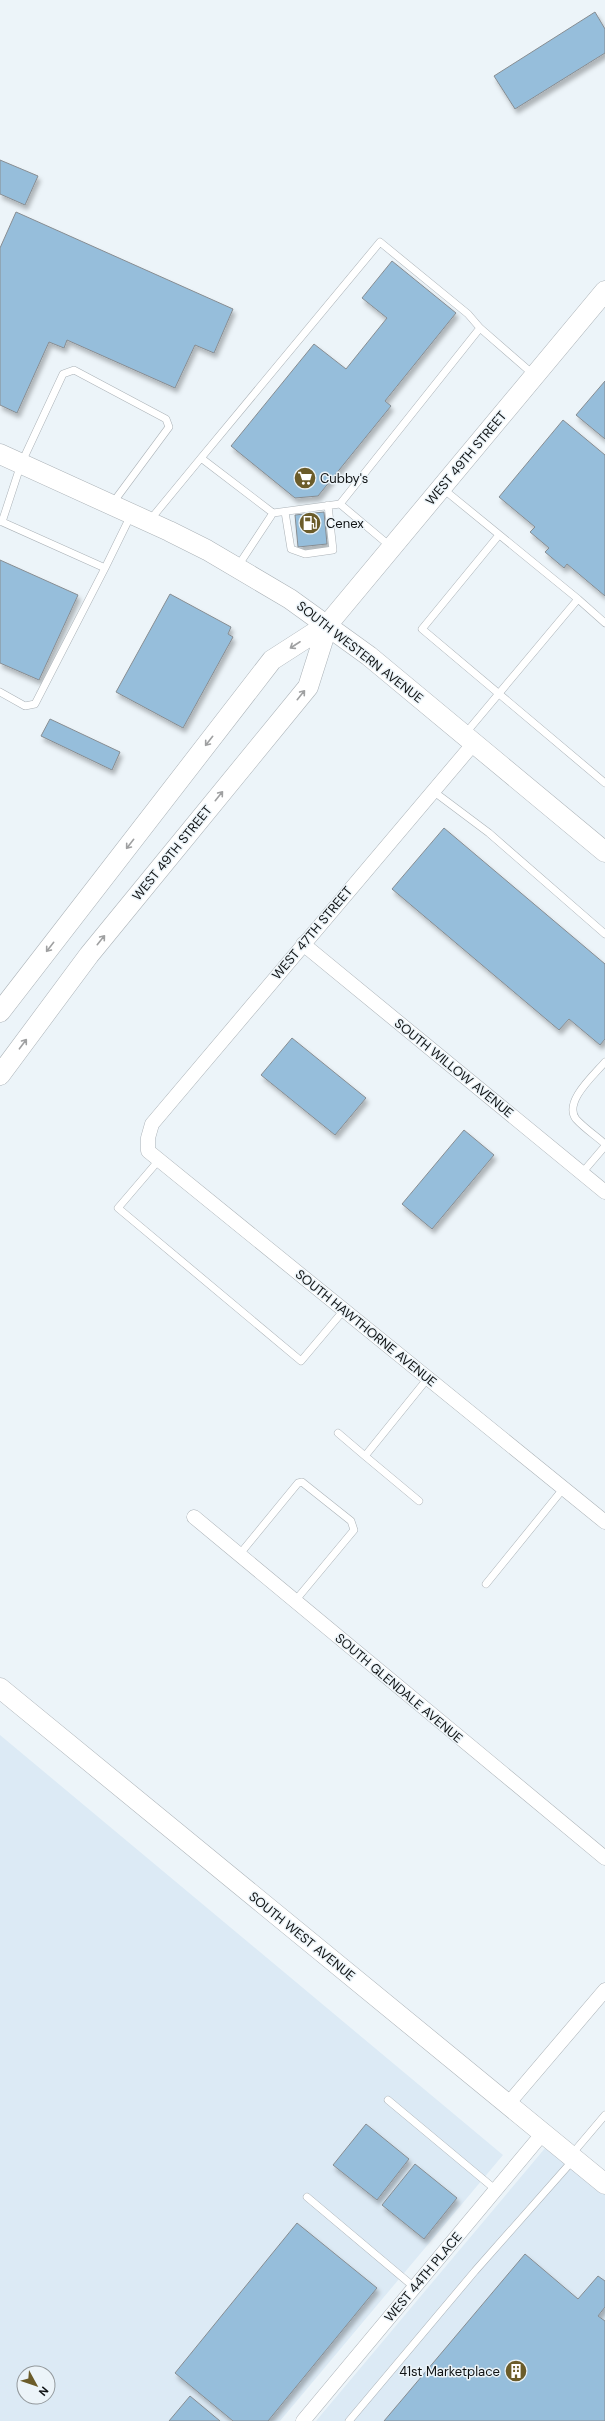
<svg xmlns="http://www.w3.org/2000/svg" width="605" height="2421" font-family="'DM Sans',sans-serif">
  <style>
    .built { fill: #dceaf5; fill-rule: evenodd }
    .building { fill: #96bedb; stroke: #878d92; filter: url(#shadow) }
    .lines { fill: none; stroke-linecap: round; stroke-linejoin: round }
    .lane-casing { stroke: #abb2b7; stroke-width: 8 }
    .street-casing { stroke: #abb2b7; stroke-width: 15 }
    .secondary-casing { stroke: #abb2b7; stroke-width: 21 }
    .lane { stroke: #fff; stroke-width: 7 }
    .street { stroke: #fff; stroke-width: 14 }
    .secondary { stroke: #fff; stroke-width: 20 }
    .oneway { stroke: #9fa0a1 }
    .labels { text-anchor: middle; dominant-baseline: central; stroke-width: 3; stroke-linejoin: round; paint-order: stroke }
    .street-label { font-size: 13px; fill: #0f1213; stroke: #ecf4f9 }
    .poi-label { font-size: 13px; fill: #0f1213; stroke: #ecf4f9; text-anchor: start }
  </style>
  <defs>
    <filter id="shadow"><feDropShadow dx="2.5" dy="4.5" stdDeviation="2" flood-color="#0004"/></filter>
  </defs>
  <rect width="100%" height="100%" fill="#ecf4f9"/>
  <path class="built" d="M0 1735 503 2155 280 2421H0ZM24 2373H48V2397H24Z
    M546 2147 605 2195V2421H316Z"/>
  <path class="building" d="M595 12 605 29V53L515 109 494 76Z
    M0 160 38 176 25 205 0 194Z
    M16 212 233 309 214 353 195 345 175 388 67 340 64 348 49 342 17 413 0 405V248Z
    M392 261 456 313 385 401 391 406 318 496 295 498 231 446 314 344 346 369 387 318 362 298Z
    M605 381V439L576 415Z
    M563 420 605 455V596L567 564 564 568 545 552 549 548 530 532 535 527 499 497Z
    M324 512 327 544 298 547 295 515Z
    M0 560 78 595 39 680 0 663Z
    M170 594 231 627 228 634 233 637 183 728 116 692Z
    M50 719 120 752 112 770 41 736Z
    M444 828 605 964V1039L600 1045 569 1019 559 1030 392 889Z
    M292 1038 366 1098 335 1135 261 1075Z
    M464 1130 494 1155 432 1229 402 1204Z
    M366 2124 409 2159 377 2200 333 2165Z
    M415 2164 457 2198 424 2239 382 2205Z
    M297 2223 377 2288 268 2421H233L175 2373Z
    M525 2254 578 2299 598 2276 605 2281V2307L598 2316 605 2321V2421H384Z
    M190 2396 220 2421H169Z"/>
  <g class="lines">
    <g class="lane-casing">
      <path id="lane" d="M201 458 380 242 468 314 480 328
        M442 488 578 599
        M340 504 480 328 534 375
        M285 512 291 549 305 554 333 550 328 505
        M273 513 340 504 390 546
        M150 520 201 458 273 513 238 566
        M0 521 105 568 131 515
        M2 522 21 464 63 374 74 370 166 419 169 427 112 504
        M499 535 422 629 605 783
        M0 692 25 706 35 704 105 568
        M465 734 578 599 605 623
        M433 791 489 833 605 934
        M605 1062C594 1075 563 1102 576 1119 584 1128 596 1136 605 1144
        M159 1160 118 1208 301 1361 344 1310
        M582 1173 605 1146
        M338 1433 365 1456
        M419 1501 365 1456 428 1378
        M239 1555 298 1483 302 1482 351 1521 354 1530 295 1601
        M486 1584 563 1489
        M388 2100 496 2190
        M572 2154 605 2115
        M307 2197 414 2287
        M349 2421 475 2271 574 2159"/>
    </g>
    <g class="street-casing">
      <path id="street" d="M474 743 152 1124 148 1138V1151L605 1522
        M303 944 605 1192
        M194 1517 605 1858
        M508 2104 605 1990
        M303 2421 543 2133"/>
    </g>
    <g class="secondary-casing">
      <path id="secondary" d="M0 454 169 531 207 550 290 599 369 656 605 852
        M0 1012 272 660 328 624 605 291
        M0 1075 89 955 308 687 328 624
        M0 1688 605 2184"/>
    </g>
    <use href="#lane" class="lane"/>
    <use href="#street" class="street"/>
    <use href="#secondary" class="secondary"/>
  </g>
  <defs><path id="oneway-shaft" d="M-6 0H5M1.5-3L5.5 0L1.5 3" fill="none" stroke-width="1.6" stroke-linecap="round" stroke-linejoin="round"/></defs>
  <g class="oneway">
    <use href="#oneway-shaft" transform="translate(295 645) rotate(147)"/>
    <use href="#oneway-shaft" transform="translate(301 695) rotate(-51)"/>
    <use href="#oneway-shaft" transform="translate(209 741) rotate(128)"/>
    <use href="#oneway-shaft" transform="translate(219 796) rotate(-51)"/>
    <use href="#oneway-shaft" transform="translate(130 844) rotate(128)"/>
    <use href="#oneway-shaft" transform="translate(101 940) rotate(-51)"/>
    <use href="#oneway-shaft" transform="translate(50 947) rotate(128)"/>
    <use href="#oneway-shaft" transform="translate(23 1044) rotate(-53)"/>
  </g>
  <defs>
    <g id="supermarket-disc" transform="scale(1.15)"><circle r="9.5" fill="#6b5c2a" stroke="#ecf4f9"/><path d="M-6-5.5h2.5l.6 2H6L4.5 2H-2.5L-4.4-4H-6ZM-1.5 3.2a1.3 1.3 0 1 0 .1 0ZM3 3.2a1.3 1.3 0 1 0 .1 0Z" fill="#fff"/></g>
    <g id="fuel-disc" transform="scale(1.15)"><circle r="9.5" fill="#6b5c2a" stroke="#ecf4f9"/><path d="M-5.5-6h7V0h2V4h1.3V-2.5L3-4.5l.8-.8L6-3V5H2.5V1h-1V6h-7ZM-4.2-4.7v3.2H.2V-4.7Z" fill="#fff"/></g>
    <g id="building-disc" transform="scale(1.15)"><circle r="9.5" fill="#6b5c2a" stroke="#ecf4f9"/><path d="M-4-6H4V6H1V3H-1V6H-4ZM-2.5-4.3h1.7v1.8h-1.7ZM.8-4.3h1.7v1.8H.8ZM-2.5-1h1.7V.8h-1.7ZM.8-1h1.7V.8H.8Z" fill="#fff"/></g>
  </defs>
  <g fill-rule="evenodd">
    <use href="#supermarket-disc" x="305" y="478"/>
    <use href="#fuel-disc" x="310" y="523"/>
    <use href="#building-disc" x="516" y="2371"/>
  </g>
  <g class="labels">
    <g class="street-label">
      <text transform="translate(466 458) rotate(-50)">WEST 49TH STREET</text>
      <text transform="translate(360 652) rotate(38)">SOUTH WESTERN AVENUE</text>
      <text transform="translate(172 853) rotate(-51)">WEST 49TH STREET</text>
      <text transform="translate(312 933) rotate(-50)">WEST 47TH STREET</text>
      <text transform="translate(454 1068) rotate(39)">SOUTH WILLOW AVENUE</text>
      <text transform="translate(366 1328) rotate(39)">SOUTH HAWTHORNE AVENUE</text>
      <text transform="translate(399 1688) rotate(40)">SOUTH GLENDALE AVENUE</text>
      <text transform="translate(302 1936) rotate(39)">SOUTH WEST AVENUE</text>
      <text transform="translate(423 2277) rotate(-50)">WEST 44TH PLACE</text>
    </g>
    <g class="poi-label">
      <text x="320" y="478">Cubby's</text>
      <text x="326" y="523">Cenex</text>
      <text x="500" y="2371" text-anchor="end">41st Marketplace</text>
    </g>
  </g>
  <g transform="translate(36 2385) rotate(130)"><circle r="19" fill="#ecf4f9" stroke="#949a9d"/>
  <path d="M0-3L7 15L0 10L-7 15Z" fill="#6b5c2a"/>
  <text y="-6" font-size="11" font-weight="bold" text-anchor="middle" fill="#0f1213">N</text>
  </g>
</svg>
